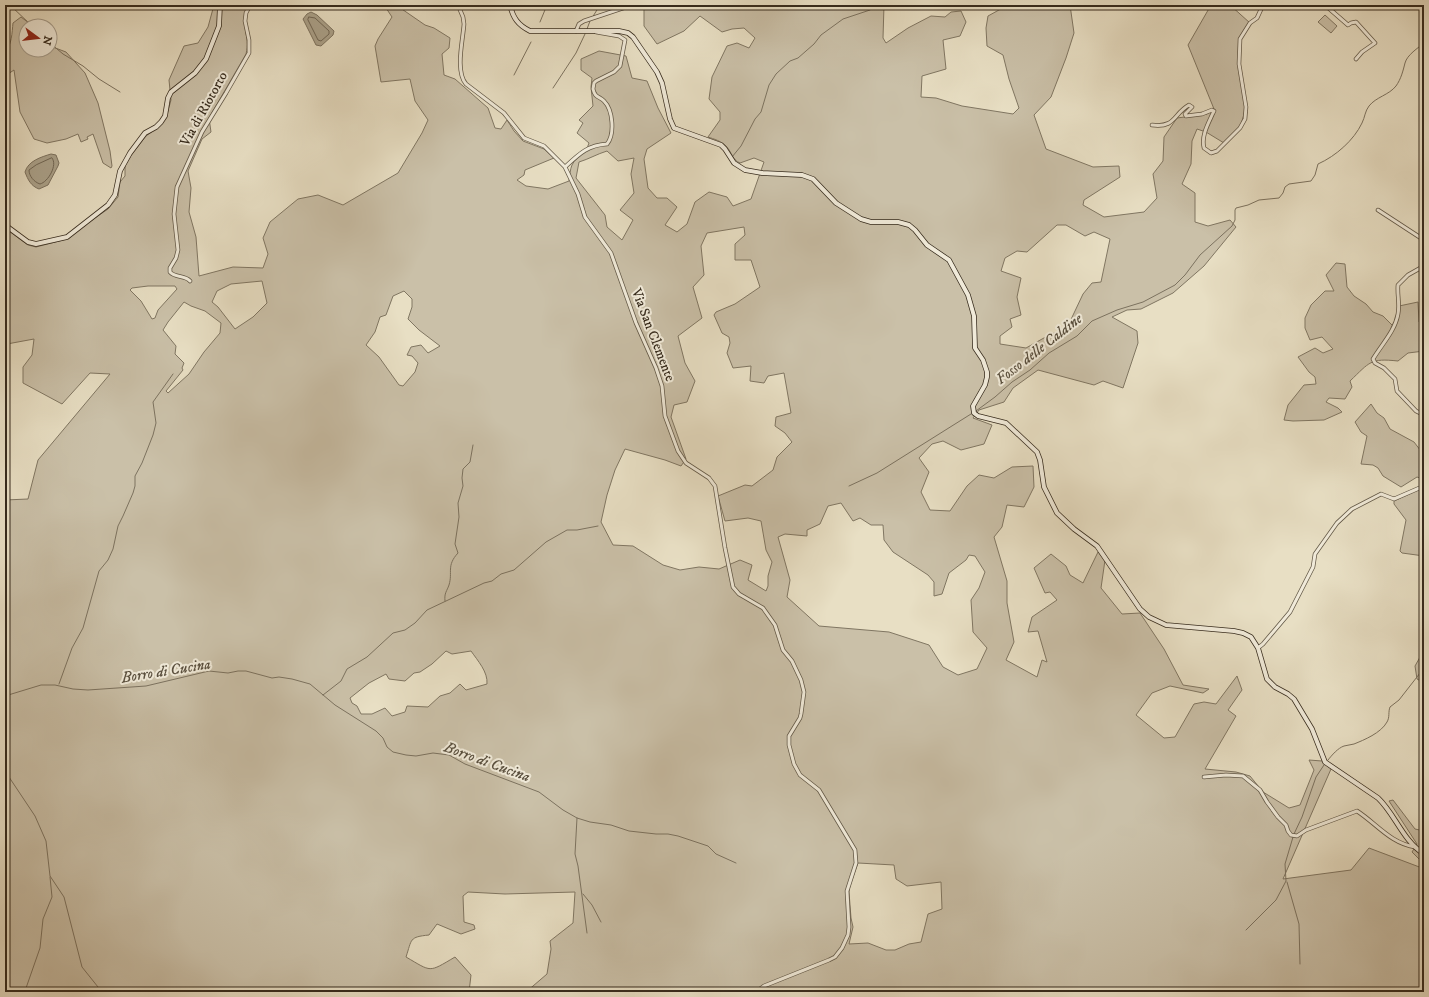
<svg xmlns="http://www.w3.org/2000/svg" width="1429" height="997" font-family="'IM FELL DW Pica',serif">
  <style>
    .green { fill: #cac0a8; stroke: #807662; fill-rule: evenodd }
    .water { fill: #aba28b; stroke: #7c725f }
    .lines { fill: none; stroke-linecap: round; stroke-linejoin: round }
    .shore { stroke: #706654; stroke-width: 1 }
    .stream { stroke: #7c725f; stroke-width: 1 }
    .street-casing { stroke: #625847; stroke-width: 4.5 }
    .secondary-casing { stroke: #362b1d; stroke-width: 5.5 }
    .street { stroke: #f0ead9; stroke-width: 3 }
    .secondary { stroke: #f0ead9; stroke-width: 4 }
    .labels { text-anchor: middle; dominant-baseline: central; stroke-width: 4; stroke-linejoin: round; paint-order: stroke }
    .street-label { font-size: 14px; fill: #362b1d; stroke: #f0ead9 }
    .water-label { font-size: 15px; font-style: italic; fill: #594f3e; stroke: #f0ead9 }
  </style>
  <rect width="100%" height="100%" fill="#e8dfc4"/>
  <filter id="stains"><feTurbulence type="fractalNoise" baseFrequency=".005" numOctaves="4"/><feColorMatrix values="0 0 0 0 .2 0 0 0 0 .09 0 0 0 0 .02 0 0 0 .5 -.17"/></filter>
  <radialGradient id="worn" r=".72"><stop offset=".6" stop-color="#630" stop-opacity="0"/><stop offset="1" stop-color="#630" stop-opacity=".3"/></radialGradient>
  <path class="green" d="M214 5H248C239 24 251 36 246 54L209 118 211 132 202 139 188 171 191 188 189 212 196 237 199 276 233 267 263 268 268 254 263 238 270 222 298 199 318 195 343 205 398 173 422 133 428 120 415 101 410 79 381 82 375 46 378 39 392 17 386 8 392 5H396L425 25 434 28 450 38 449 48 442 54 444 75 455 79 488 108 495 128 501 129 507 120 514 131 523 141 544 149 554 158 525 170 524 175 517 180 526 186 548 189 569 181C570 176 570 169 572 165 577 155 586 154 589 143L577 133 583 123 579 120 593 106 591 87 592 78 581 70V59L599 51 626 56 632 78 647 81 658 108 671 133 647 149 644 159 648 188 657 198H667L677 207 665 225 677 232 687 224 695 202 709 192 727 197 733 206 751 199 764 162 754 158 740 163C732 160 732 152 726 146 721 141 714 139 708 137L720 120V112L709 99 712 77 727 46 737 43 749 48 755 38 744 28 732 29 722 32 700 16 684 31 657 44 644 26V6L646 5H884L883 38 886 43 908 28 931 16 945 17 951 12 961 11 966 22 960 36 943 40 946 69 922 76 921 97 936 98 962 106 1013 114 1019 108 1009 79 1003 55 987 46 986 28 988 16 1008 5H1070L1074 33 1066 58 1051 97 1034 115 1046 149 1093 167 1119 166 1120 177 1084 200 1083 205 1104 217 1144 212 1157 198 1153 174 1163 161 1164 137 1177 118 1207 114 1214 109 1188 45 1211 5H1230L1250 23 1240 39 1239 64 1246 107 1240 128 1224 143 1206 132 1197 129 1192 141 1191 164 1182 184 1195 193V222L1208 226 1230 220 1236 227 1204 266 1173 293 1141 309 1127 310 1112 317 1137 331 1138 343 1123 388 1103 381 1094 385 1038 370 1013 388 1004 402 979 410 973 418 992 425 984 444 961 450 943 441 932 444 919 458 929 472 921 492 930 510 950 511 967 486 979 475 994 478 1012 467 1033 466 1034 487 1024 507 1007 505 1002 527 994 537 1007 581V603L1014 642 1006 660 1037 677 1042 660 1047 662 1038 631 1028 632 1032 617 1057 600 1050 592 1045 593 1034 568 1051 554 1066 566 1070 575 1083 583 1098 552 1105 560 1101 588 1122 614 1140 613 1164 649 1183 685 1209 689 1203 693 1170 686 1152 693 1136 715 1164 738 1175 737 1194 704 1204 702 1216 704 1237 676 1242 690 1228 710 1236 716 1205 769 1236 772 1250 776 1263 792 1289 808 1300 805 1314 770 1309 760 1322 761 1331 769 1283 879 1351 870 1369 848 1422 868 1423 863 1412 852 1417 844 1389 801 1393 800 1415 829 1424 831V992H526L547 974 551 949 550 941 573 923 575 892 505 894 468 892 463 896 464 922 474 925 475 929 461 934 437 924 429 935C409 937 412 939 406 957 432 972 428 973 455 957L471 975 469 992H5V500L28 499 38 460 110 374 90 373 62 404 23 383V367L32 355 34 339 7 344 5 347V228L28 245 36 247 63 240 108 209 118 197 120 182 125 176V165L132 154 146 136 156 129 166 118 171 100 169 80 184 46 198 43 208 27ZM607 151 618 161 634 158 631 174 634 193 620 210 633 220 622 240 607 227 605 215 576 178 579 162C589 159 597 154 607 151ZM1057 225H1066L1085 236 1094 232 1110 239 1101 282 1092 283 1083 294 1066 330 1051 334 1026 348 1000 344V336L1012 327 1010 319 1021 315 1017 297 1021 278 1001 271 1005 258 1017 251 1027 252ZM744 227 745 235 735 244V260H751L760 287 735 304 716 312 714 315 722 333 729 337 730 343 727 353 733 368 751 366 750 381 764 383 768 376 784 373 791 413 776 417 775 426 785 433 792 442 777 457 773 470 752 486 745 485 718 496 725 521 748 518 761 521 766 550 772 562 768 576V586L766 591 748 580 752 565 740 560 719 569 699 567 680 570 663 565 633 546 613 545 601 522 607 495 615 470 625 449 665 460 681 466 686 459 671 417 674 405 687 402 695 381 685 363 678 336 702 318 693 287 704 275 701 246 707 233ZM262 281 267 303 253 317 235 329 218 307 212 302 217 291 231 284ZM148 286H175L177 289 158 310 155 318 152 319 141 301 130 290 132 288ZM404 291 412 299V307L408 319 419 330 440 346 428 353 421 345 411 347 407 355 412 356 418 363 415 372 403 386 399 385 379 357 366 345 375 332 380 317 386 315 393 296ZM184 302 191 306 205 311 221 323 220 333 204 352 189 374 168 393 166 391 183 370 182 368 184 363 175 354 176 346 163 330 168 322ZM841 503 853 521 860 518 871 525H883L884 540 893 552 928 575 934 582V596L942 594 949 573 966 560 969 555 975 556 985 572 979 588 971 600 973 632 987 648 977 669 958 675 943 667 929 645 889 632 819 626 787 597 790 580 778 537 785 534 807 536V530L820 524 828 506ZM446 651 452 654 471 651C478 661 488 672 487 684L466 690 460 684 450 693 440 696 428 707 407 706 405 712 392 716 385 708 372 714H361L357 706 352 703 350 698 369 683 386 674 389 679 405 681 414 673 420 672 432 664ZM858 863 894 865 896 879 907 886 941 882 942 909 928 914 921 942 909 944 895 950H886L868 943 849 944 853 927 851 918 849 892 850 885Z
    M1325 15 1337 26 1331 33 1318 22Z
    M21 17 33 26H26V50H50V46L66 52 85 73 98 103 110 151 112 166 111 168 103 163 93 134 87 137 88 139 81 142 78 134 66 139 47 143 34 139 20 112 14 70 5 76V52C12 45 12 32 13 23Z
    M1336 263 1345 264 1347 287 1354 296 1366 304 1373 312 1383 316 1394 327 1399 306 1418 302 1419 322 1424 321V351L1408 353 1398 361C1370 358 1370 362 1350 381L1352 387 1345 399 1329 398 1326 402 1338 408 1342 412 1324 420 1293 421 1284 420 1288 405 1304 385 1316 384 1315 377 1309 372 1298 357 1315 348 1323 353 1333 349 1322 337 1310 340 1305 328V318L1311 305 1325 291H1334L1326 275Z
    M1371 404 1377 413 1384 418 1390 429 1414 442 1424 455V556L1402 553 1400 551 1406 520 1394 504V501L1422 488 1423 479 1417 477 1401 487 1383 476 1378 468 1373 465 1361 464 1367 436 1361 432 1355 422Z
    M1424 650V683L1417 679 1415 666Z"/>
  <path class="water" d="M311 12 317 15 334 31 333 35 321 46 316 45 303 19 307 14Z
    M51 154 56 155 59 163 58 166 48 185 39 189C31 186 28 180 25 172 28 161 41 157 51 154Z"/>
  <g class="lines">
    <path class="shore" d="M309 17 315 18 329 31V34L321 41 318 40 308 20Z
      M52 158C58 165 48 182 40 184 34 182 29 176 29 170L36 165Z"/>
    <path class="stream" d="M10 5 32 26
      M592 18 600 5
      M540 22 547 5
      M587 29 590 21
      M50 43 63 54 83 66 99 79 120 92
      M514 75 531 42
      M553 88 576 53 585 34
      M732 157 741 146 755 119 761 112 769 85 776 74 790 61 798 58 814 44 821 35 843 19 870 10 876 5
      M976 411 995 397 1012 382 1030 370 1049 353 1077 336 1092 321 1117 310 1143 302 1175 285 1185 275 1200 255 1232 226 1235 220V210L1236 208 1248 205 1259 200 1279 198 1283 193 1285 187 1289 184 1311 181 1315 175 1318 164C1336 156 1354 140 1362 123 1365 117 1365 111 1369 106 1376 97 1389 95 1396 86 1401 79 1403 71 1405 63 1407 55 1418 48 1424 43
      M849 486 877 473 971 414
      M445 601C444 593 447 591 449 585 453 572 446 566 458 553L455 544 459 517 458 503 463 486 462 478 463 469 470 462 473 445
      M59 684 72 648 83 628 99 571 108 560 113 549 118 526 123 516 133 493 135 486V476L142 463 153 435 156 423 153 402 173 374
      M323 695 341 681 347 669 367 657 393 633 405 630 415 623 427 610 484 583 492 581 501 574 514 570 546 542 567 530H577L598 526
      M5 696 41 685H55L73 689 88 690 146 686 209 671 228 673 238 671H246L272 678 279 677 292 679 310 684 335 705 376 731 383 738 387 747 393 752 406 755 416 756 433 753 449 755 465 764 539 792 563 810 577 818 590 822 611 825 629 831 656 834H668L678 836 708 846 716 854 736 863
      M1328 760C1332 755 1338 748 1344 746 1347 745 1351 745 1354 744 1364 740 1381 733 1387 722 1390 717 1388 712 1390 707L1399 700 1424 668
      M5 771 35 816 46 841 50 876 64 897 82 967 102 992
      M577 818 575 854 578 866 587 933
      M1294 834 1302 817 1316 777 1324 765
      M1287 882 1299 924 1300 964
      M583 894 592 905 601 922
      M1246 930 1276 900 1286 881 1285 864 1293 837
      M25 991 40 948 43 919 52 897 50 877"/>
    <g class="street-casing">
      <path id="street" d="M458 5 463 17 464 24C463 40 455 71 466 84L504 113 524 138 544 146 565 167 578 194 585 217 611 253 636 323 656 368 662 386 665 416 678 451 686 463 709 478 715 486 725 548 733 587 739 594 763 608 775 625 783 650 792 661 801 680 804 692 801 714 800 718 789 736V745L794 764 800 775 819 790 855 850 856 863 847 891 849 927 848 935 842 948 835 957 829 960 764 986 756 992
        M1325 5 1348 25 1351 23 1356 22 1375 43 1362 52 1356 59
        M576 31 579 24 584 21 632 5
        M1152 125C1176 128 1173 114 1189 105L1192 107 1185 114 1186 116 1202 114 1212 110 1214 111 1213 113C1208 124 1201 136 1204 148L1211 153 1217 151 1240 128 1245 119 1246 107 1239 64 1240 39 1250 23 1257 18 1263 5
        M565 167C579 154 588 145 607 144 615 134 613 110 604 101 599 96 595 98 593 89L594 83 596 81 614 72 620 66 625 40 619 36 596 32
        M1378 210 1424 240
        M1424 266 1408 275 1398 285C1397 294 1400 304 1398 314 1395 331 1382 344 1373 359L1375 363 1384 368 1395 379 1397 391 1416 411 1424 415
        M190 281C185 275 175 278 170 272V268L176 258 178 250 174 214 177 187 202 132 226 93 249 53V40L245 21 246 13 250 5
        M1258 648 1263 644 1290 612 1313 567 1315 554 1337 523 1352 509 1381 494 1394 499 1424 486
        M1204 777 1226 775 1243 776 1260 790 1267 802 1278 817 1286 825 1288 831 1291 835 1297 836 1306 830 1357 811C1377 824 1390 843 1415 847"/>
    </g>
    <g class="secondary-casing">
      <path id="secondary" d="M510 5C513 18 518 25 530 31H619L628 33 633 37 657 72 662 83 670 119 674 128 721 145 725 149 734 163 745 170 762 173 802 175 813 179 836 203 861 219 871 222H898L909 225 915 230 927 245 949 260 968 295 974 316 975 348 983 360 987 372V377L985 385 973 406 974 413 978 416 1006 423 1037 452 1040 460 1044 487 1057 513 1074 529 1097 546 1140 609 1149 617 1166 625 1234 631 1243 633 1251 637 1258 648 1267 679 1275 687 1288 694 1294 699 1312 729 1325 762 1378 798C1395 814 1403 841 1424 854
        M5 225 28 242 36 244 67 237 108 205 115 195 120 171 130 153 145 133 156 127 161 122 165 116 168 98 171 92 195 73 206 59 219 26 220 5"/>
    </g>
    <use href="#street" class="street"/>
    <use href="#secondary" class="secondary"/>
  </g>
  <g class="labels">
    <g class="street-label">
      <text transform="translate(204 109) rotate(-61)">Via di Riotorto</text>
      <text transform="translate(653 335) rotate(69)">Via San Clemente</text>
    </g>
    <g class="water-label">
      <text transform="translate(1039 349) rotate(-38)">Fosso delle Caldine</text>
      <text transform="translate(166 671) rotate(-9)">Borro di Cucina</text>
      <text transform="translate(487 762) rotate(20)">Borro di Cucina</text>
    </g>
  </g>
  <rect width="1429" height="997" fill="none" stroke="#e8dfc4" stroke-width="20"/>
  <rect x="6" y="6" width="1417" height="985" fill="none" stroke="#362b1d" stroke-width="2"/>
  <rect x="10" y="10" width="1409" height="977" fill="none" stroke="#362b1d"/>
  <g transform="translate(38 38) rotate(105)"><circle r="19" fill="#f0ead9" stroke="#a69e8e"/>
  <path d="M0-3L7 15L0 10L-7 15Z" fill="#8f2418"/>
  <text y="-6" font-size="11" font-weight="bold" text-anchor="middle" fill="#362b1d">N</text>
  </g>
  <rect width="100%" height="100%" filter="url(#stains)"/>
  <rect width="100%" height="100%" fill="url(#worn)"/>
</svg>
